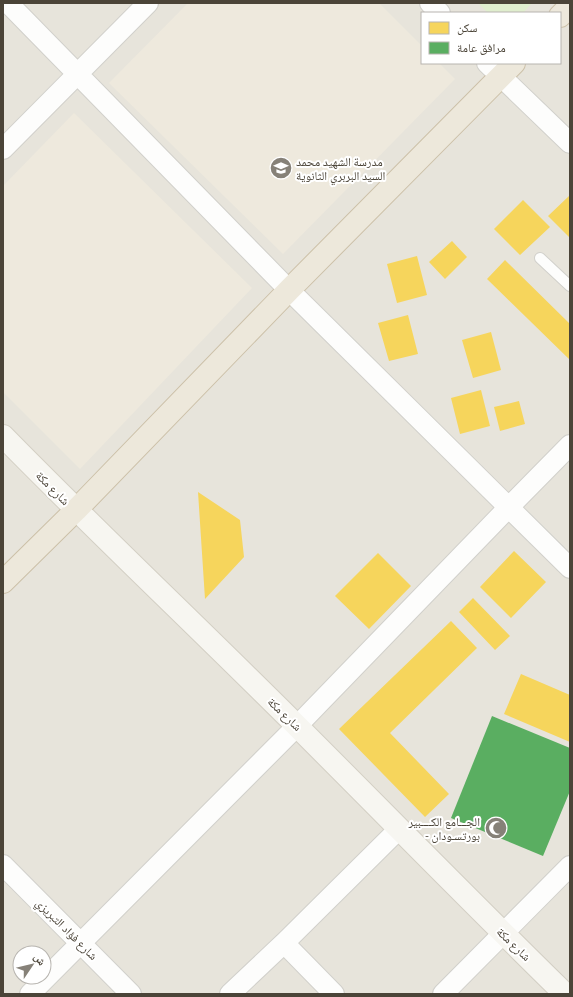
<svg xmlns="http://www.w3.org/2000/svg" width="573" height="997" font-family="Ubuntu,'Noto Naskh Arabic',sans-serif">
  <style>
    .residential { fill: #e7e4db; fill-rule: evenodd }
    .education { fill: #eee9dd }
    .green { fill: #e0eece }
    .homes { fill: #f6d55c }
    .public { fill: #5aae61 }
    .lines { fill: none; stroke-linecap: round; stroke-linejoin: round }
    .lane-casing { stroke: #d1d0cb; stroke-width: 12 }
    .street-casing { stroke: #d1d0cb; stroke-width: 22 }
    .secondary-casing { stroke: #d3cfc4; stroke-width: 24 }
    .highway-casing { stroke: #ccc0a8; stroke-width: 24 }
    .lane { stroke: #fdfdfc; stroke-width: 10 }
    .street { stroke: #fdfdfc; stroke-width: 20 }
    .secondary { stroke: #f7f6f1; stroke-width: 22 }
    .highway { stroke: #ede8db; stroke-width: 22 }
    .labels { text-anchor: middle; dominant-baseline: central; stroke-width: 4; stroke-linejoin: round; paint-order: stroke }
    .poi-label { font-size: 12px; fill: #4b4438; stroke: #fff; text-anchor: start }
    .street-label { font-size: 12px; fill: #4b4438; stroke: #fff }
  </style>
  <rect width="100%" height="100%" fill="#f3f2ee"/>
  <path class="residential" d="M3 3H570V994H3ZM422 13H560V63H422ZM20 953H44V977H20Z"/>
  <path class="education" d="M188 3H379L422 46V63H439L455 79 283 254 109 83Z
    M74 113 252 288 80 469 3 392V186Z"/>
  <path class="green" d="M478 3H532L523 13H488Z"/>
  <path class="homes" d="M569 196 570 197V238L548 216Z
    M523 200 550 227 520 255 494 229Z
    M452 241 467 257 445 279 429 262Z
    M417 256 427 295 397 303 387 264Z
    M505 260 570 324V360L487 279Z
    M408 315 418 354 389 361 378 323Z
    M491 332 501 370 473 378 462 340Z
    M481 390 490 426 460 434 451 398Z
    M519 401 525 424 500 431 494 407Z
    M198 492 240 520 244 557 205 599Z
    M514 551 546 582 511 618 480 587Z
    M378 553 411 586 369 629 335 596Z
    M473 598 510 636 495 650 459 612Z
    M451 621 477 648 390 733 449 794 425 817 339 729Z
    M521 674 570 695V742L504 714Z"/>
  <path class="public" d="M492 716 570 748V791L543 856 451 818Z"/>
  <g class="lines">
    <g class="lane-casing">
      <path id="lane" d="M540 258 570 286"/>
    </g>
    <g class="street-casing">
      <path id="street" d="M8 3 289 290 570 568
        M430 3 440 13
        M487 63 570 143
        M3 149 148 3
        M3 865 131 994
        M284 943 334 994
        M30 994 297 726 509 507 570 445
        M230 994 284 943 399 829
        M443 994 570 866"/>
    </g>
    <g class="secondary-casing">
      <path id="secondary" d="M3 436C100 535 200 629 298 727 387 816 475 906 565 994"/>
    </g>
    <g class="highway-casing">
      <path id="highway" d="M560 16 570 6
        M3 582 76 510 289 290 514 63"/>
    </g>
    <use href="#lane" class="lane"/>
    <use href="#street" class="street"/>
    <use href="#secondary" class="secondary"/>
    <use href="#highway" class="highway"/>
  </g>
  <defs>
    <g id="school-disc" transform="scale(1.15)"><circle r="9.5" fill="#868178" stroke="#fff"/><path d="M0-5L7-2L0 1L-7-2ZM-4 1L0 2.5L4 1V4Q0 6-4 4Z" fill="#fff"/></g>
    <g id="mosque-disc" transform="scale(1.15)"><circle r="9.5" fill="#868178" stroke="#fff"/><path d="M3.5-4.9A6 6 0 1 0 3.5 4.9A5 5 0 1 1 3.5-4.9Z" fill="#fff"/></g>
  </defs>
  <g fill-rule="evenodd">
    <use href="#school-disc" x="281" y="168"/>
    <use href="#mosque-disc" x="496" y="828"/>
  </g>
  <g class="labels">
    <g class="poi-label">
      <text x="296" y="161">مدرسة الشهيد محمد<tspan x="296" dy="14">السيد البربري الثانوية</tspan></text>
      <text x="480" y="821" text-anchor="end">الجـــامع الكــــبير<tspan x="480" dy="14">- بورتسـودان</tspan></text>
    </g>
    <g class="street-label">
      <text transform="translate(53 488) rotate(45)">شارع مكة</text>
      <text transform="translate(285 714) rotate(44)">شارع مكة</text>
      <text transform="translate(67 929) rotate(45)">شارع فؤاد التبريزي</text>
      <text transform="translate(514 944) rotate(44)">شارع مكة</text>
    </g>
  </g>
  <rect width="573" height="997" fill="none" stroke="#4b4438" stroke-width="8"/>
  <rect x="421" y="12" width="140" height="52" fill="#ffffff" stroke="#b7b4af"/>
  <rect x="429" y="22" width="20" height="12" fill="#f6d55c" stroke="#b7b4af"/>
  <text x="457" y="32" font-size="12" fill="#4b4438">سكن</text>
  <rect x="429" y="42" width="20" height="12" fill="#5aae61" stroke="#b7b4af"/>
  <text x="457" y="52" font-size="12" fill="#4b4438">مرافق عامة</text>
  <g transform="translate(32 965) rotate(55)"><circle r="19" fill="#ffffff" stroke="#b7b4af"/>
  <path d="M0-3L7 15L0 10L-7 15Z" fill="#868178"/>
  <text y="-6" font-size="11" font-weight="bold" text-anchor="middle" fill="#4b4438">ش</text>
  </g>
</svg>
